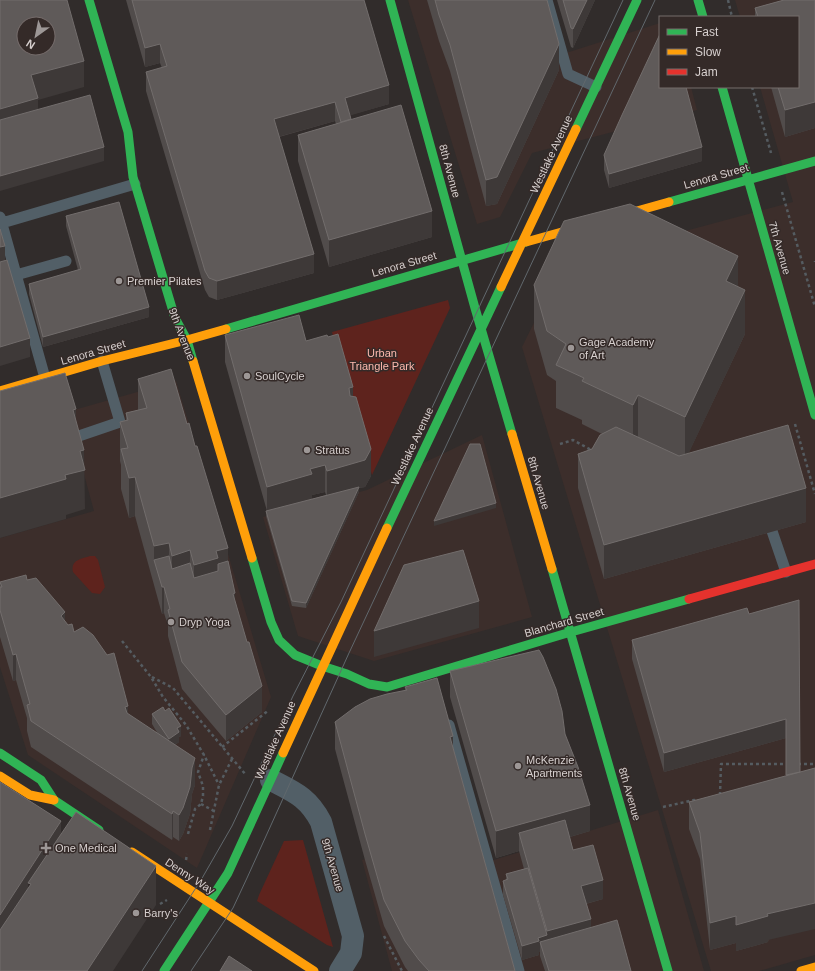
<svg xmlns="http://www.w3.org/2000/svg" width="815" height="971" font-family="Helvetica,sans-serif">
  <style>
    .built { fill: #3c2e2b }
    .green { fill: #5e231d }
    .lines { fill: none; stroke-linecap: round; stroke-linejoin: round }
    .path { stroke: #555c61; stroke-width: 2.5; stroke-dasharray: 3 3; stroke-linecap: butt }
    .lane { stroke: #525f67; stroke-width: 11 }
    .street { stroke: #525f67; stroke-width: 22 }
    .fast { stroke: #30b455; stroke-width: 9 }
    .slow { stroke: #ff9f0a; stroke-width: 9 }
    .jam { stroke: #e5322d; stroke-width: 9 }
    .tram { stroke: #61686d; stroke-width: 1 }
    .wall { fill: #514c4b; fill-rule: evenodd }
    .shaded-wall { fill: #3e3938 }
    .building { fill: #5f5a59; stroke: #726d6c; fill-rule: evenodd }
    .poi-dot { fill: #9d9796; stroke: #342a28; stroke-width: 1.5 }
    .labels { text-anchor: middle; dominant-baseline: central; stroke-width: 3; stroke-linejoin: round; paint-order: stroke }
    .street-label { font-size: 11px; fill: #d7d0cf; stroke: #342a28 }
    .poi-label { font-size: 11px; fill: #d7d0cf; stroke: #342a28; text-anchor: start }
    .park-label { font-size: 11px; fill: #fdb8ad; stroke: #342a28 }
  </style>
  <rect width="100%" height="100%" fill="#312c2b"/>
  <path class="built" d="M408 0H551L566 53 660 23V87H691L697 110 532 153 500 217 477 224Z
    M735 0H815V955L759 971H711L522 347 563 264 793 202 760 87H798V17H740Z
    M176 381 271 697 197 868 28 755 0 667V538L94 511 67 412Z
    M482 435 532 617 374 661 298 636 263 517 367 490Z
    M658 810 704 971H392L362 860 474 827 484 863Z"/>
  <path class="green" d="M448 300 450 308 372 475 332 332Z
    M90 556H95L98 560 105 587 100 594 92 593 73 572C70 560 81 559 90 556Z
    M303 840 333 947 327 945 257 901 259 895 284 841Z"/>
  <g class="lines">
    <path class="path" d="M728 0 732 17
      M752 87 771 153
      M782 192 815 307
      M815 261V262
      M795 424 815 494
      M560 444 573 440 593 451
      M122 641 151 677 163 697 186 725 204 755 219 785
      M152 677 173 688 246 775
      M222 747 269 710
      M798 764H815
      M720 795 721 764H789
      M201 804 214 811
      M663 807 694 800 698 801
      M210 830 219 785 232 759
      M188 834 195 809 201 804 203 796V786L198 772 204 755
      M186 860 187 854
      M160 904 167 900
      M384 936 402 971"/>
    <path class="lane" d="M547 0 568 74 596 87
      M0 217 45 378
      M2 223 135 184
      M16 275 66 261
      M73 438 120 422 102 361
      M772 531 786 572
      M449 725 519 971"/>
    <path class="street" d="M271 780C294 792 308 797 321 822L353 936 351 953 340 971"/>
    <path class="fast" d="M89 0 128 132 133 177 175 318 187 340 193 361
      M390 0 475 308 512 434
      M698 0 703 17
      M722 87 815 415
      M576 129 637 0
      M669 202 815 161
      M226 329 526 242
      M387 528 501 287
      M252 558 271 622 279 640 295 655 322 666 347 674 369 684 387 687 564 634 689 599
      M552 569 668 971
      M0 753 41 780 54 800 99 830
      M164 971 228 873 283 753"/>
    <path class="slow" d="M526 242 669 202
      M501 287 576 129
      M193 361 252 558
      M0 391 102 361 187 340 226 329
      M512 434 552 569
      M283 753 387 528
      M0 776 30 795 54 800
      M132 852 314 971
      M801 971 815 967"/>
    <path class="jam" d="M689 599 815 564"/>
    <path class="tram" d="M142 971 201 880 232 826 293 696 341 602 623 0
      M191 971 233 908 247 878 349 653 655 0"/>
  </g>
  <path class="wall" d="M126 0H364L389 104 350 115 351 119 432 237 329 267 298 161V135L336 124 335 121 279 137 314 273 217 300 209 297 205 290 146 91V72L162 68 160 63 145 67Z
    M427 0H547L559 70 497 204 486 206 450 71 439 41Z
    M557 0H595L573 48 571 47Z
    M784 0H815V128L785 137 771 87H798V17H755V8Z
    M604 155 702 161 609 188 604 170Z
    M66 216 149 317 43 347 29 294V284L78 270 66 226Z
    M534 285 738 287 745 334 688 454 806 522 604 579 578 488V454L592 449 602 434 582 424V420L556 408V381L547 375 534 329Z
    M225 335 306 341 328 337 353 396 371 476 365 487 359 488V492L306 608 292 606 266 516 267 511 225 362ZM325 492 326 495 312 499V495Z
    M138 379 187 424 228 561 235 603 262 712 226 741 182 689 168 636V626L164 613 162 614 135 516 129 518 121 489V465L120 461V422L126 420V413L138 410Z
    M27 580 74 632 128 714 158 734 152 724V714L181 736 179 737V742L175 745 195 785 192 794 190 814 183 834 179 841 173 837 172 840 31 747 27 731V718L16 680 13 681 0 637V582Z
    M749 614 800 772 768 942 736 951V943L710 950 700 859 689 829V802L786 776V738L664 772 632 659V640Z
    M450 671 565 734 590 831 570 837 573 850 603 899 586 904 591 928 631 971H545L540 956V952H539V955L522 960 503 895V881L506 880V874L524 869 519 851 496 858 450 697Z
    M405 687 453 748 515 971H408L405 967 384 926 365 860 335 749V722L405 691Z"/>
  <path class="shaded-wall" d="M587 0H595L573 48V29Z
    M160 44V63L145 67V48Z
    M559 44V70L497 204 486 206V180Z
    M84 61V87L38 100V124L0 135V109L31 75Z
    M389 85V104L345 117V98Z
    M335 102V121L274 138V119Z
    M815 102V128L785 137V110Z
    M104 147V161L0 191V176Z
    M702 147V161L609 188V174Z
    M432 211V237L329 267V240Z
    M5 246V272L0 274V247Z
    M314 254V273L217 300V281Z
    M738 256V299L726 281Z
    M745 290V334L685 461V417Z
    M149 307V317L43 347V337Z
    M30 338V357L0 366V347Z
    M353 387V413L349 414V388Z
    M638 395V438L633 448V405Z
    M76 409V449L73 410Z
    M371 449V476L365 487 359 488V492L306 608V603L327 497V471Z
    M84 450 85 509 66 515V519L0 538V498L65 475 80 451Z
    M325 465V492L312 495V501L267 513V487L310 469Z
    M135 477V516L129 518V478Z
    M806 488V522L604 579V545Z
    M496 503V508L434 526V521Z
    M169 543V582L154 560V586V546Z
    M228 548V588L194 605V565L216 551Z
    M190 550V590L172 595V556Z
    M162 587H164V613L162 614Z
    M235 593V620L233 594Z
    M479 601V628L374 657V631Z
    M65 612V639L61 616Z
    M16 654V680L13 681V655Z
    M262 686V712L226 741V715Z
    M128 706V732L125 707Z
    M786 719V738L664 772V753Z
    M181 726V736L179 737V742L169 749V739L177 728Z
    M453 736V763L450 737Z
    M195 758V785L192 794 190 814 183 834 179 841V815L192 768Z
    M590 805V831L524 850 519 833V851L496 858V831Z
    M173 811V837L172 840V814Z
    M61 821V848L31 884 28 883V898L0 942V915Z
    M156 866V905L113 971H87Z
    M603 880V899L581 905V886Z
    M815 903V929L768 940V942L736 951V943L710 950V923L736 916 767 914Z
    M591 919V938L540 942V952H539V955L522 960V946L538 938 547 935V931Z"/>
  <path class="building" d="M0 0H67L84 61 31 75 38 98 0 109ZM24 24H48V48H24Z
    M132 0H364L389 85 345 98 351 119 341 122 335 102 274 119 314 254 217 281 209 278 205 271 146 72 167 66 160 44 145 48Z
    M435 0H547L559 44 497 177 486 180 450 45 439 15Z
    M563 0H587L573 29 571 28Z
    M784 0H815V102L785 110 778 87H798V17H758L755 8Z
    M660 34V87H686L702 147 609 174 604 155 622 115Z
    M90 95 104 147 0 176V120Z
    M401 105 432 211 329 240 298 135Z
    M119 202 149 307 43 337 29 284 81 269 66 216Z
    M630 204 738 256 726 281 745 290 685 417 638 395 633 405 582 381 584 378 556 365 566 344 547 331 534 285 564 221Z
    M0 229 5 246 0 247Z
    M7 260 30 338 0 347V262Z
    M299 315 306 341 327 335 328 337 338 334 353 387 349 388 350 396 356 397 371 449 365 460 327 471 325 465 310 469 312 474 267 487 225 335Z
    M171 369 187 424 189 423 195 446H197L228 548 216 551 218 558 194 565 190 550 172 556 169 543 154 546 135 477 129 478 121 449 128 448 120 422 128 420 126 413 147 408 138 379Z
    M65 373 76 409 73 410 84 450 80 451 85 470 65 475 66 479 0 498V391Z
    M788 425 806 488 604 545 578 454 592 449 600 435 616 427 679 456Z
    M470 444H480L496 503 434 521Z
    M359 487 306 603 292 601 266 511Z
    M463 550 479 601 374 631 404 565Z
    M169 556 172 569 190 563 194 578 218 571V564L228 561 235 593 233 594 247 642H249L262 686 226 715 182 662 168 610 170 609 164 587H162L154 560Z
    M26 575 27 580 36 578 65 612 61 616 68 625 72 624 74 632 83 627 93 635 107 655 114 653 128 706 125 707 127 713 195 758 192 768 190 787 183 808 179 815 173 811 172 814 31 721 27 705 30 704 16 654 13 655 0 610V587H2L0 582Z
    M799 600 800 772 786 775V719L664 753 632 640 747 608 749 614Z
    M539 650 543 657 556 689 562 711 565 734 578 767 590 805 496 831 450 671Z
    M437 678 453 736 450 737 515 971H429L419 960 405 941 384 900 365 834 335 722 355 707 370 699 387 694 407 690 405 687Z
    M163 707 165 711 169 708 181 726 177 728 179 732 169 739 152 714Z
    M815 768V903L767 914 768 916 736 925V916L710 923 700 833 689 802Z
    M0 782 61 821 0 915Z
    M76 812 156 866 87 971H0V930L31 884 28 883Z
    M565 820 573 850 593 845 603 880 581 886 591 919 547 931 519 833Z
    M528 868 547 935 538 938 539 941 522 946 503 881 508 879 506 874Z
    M617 920 631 971H549L540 942Z
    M229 956 252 971H220Z"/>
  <g class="poi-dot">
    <circle cx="119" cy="281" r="4"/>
    <circle cx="571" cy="348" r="4"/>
    <circle cx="247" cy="376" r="4"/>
    <circle cx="307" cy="450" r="4"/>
    <circle cx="171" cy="622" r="4"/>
    <circle cx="518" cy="766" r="4"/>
    <path d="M44 842h4v4h4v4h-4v4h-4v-4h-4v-4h4z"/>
    <circle cx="136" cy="913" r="4"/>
  </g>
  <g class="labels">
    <g class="street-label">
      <text transform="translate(551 154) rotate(-65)">Westlake Avenue</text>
      <text transform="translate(450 171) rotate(75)">8th Avenue</text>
      <text transform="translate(716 176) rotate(-16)">Lenora Street</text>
      <text transform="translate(780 248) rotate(74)">7th Avenue</text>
      <text transform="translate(404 264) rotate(-16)">Lenora Street</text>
      <text transform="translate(182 334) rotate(69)">9th Avenue</text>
      <text transform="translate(93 352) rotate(-16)">Lenora Street</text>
      <text transform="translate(412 446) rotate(-65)">Westlake Avenue</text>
      <text transform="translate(539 483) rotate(74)">8th Avenue</text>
      <text transform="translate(564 622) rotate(-16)">Blanchard Street</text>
      <text transform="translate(275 740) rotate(-66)">Westlake Avenue</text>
      <text transform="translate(630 794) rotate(74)">8th Avenue</text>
      <text transform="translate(333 865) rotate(74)">9th Avenue</text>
      <text transform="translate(190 876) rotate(33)">Denny Way</text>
    </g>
    <g class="poi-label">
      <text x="127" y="281">Premier Pilates</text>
      <text x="579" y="342">Gage Academy<tspan x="579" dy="13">of Art</tspan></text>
      <text x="255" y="376">SoulCycle</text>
      <text x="315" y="450">Stratus</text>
      <text x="179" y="622">Dryp Yoga</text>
      <text x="526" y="760">McKenzie<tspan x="526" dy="13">Apartments</tspan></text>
      <text x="55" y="848">One Medical</text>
      <text x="144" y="913">Barry's</text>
    </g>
    <g class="park-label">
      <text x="382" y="353">Urban<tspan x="382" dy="13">Triangle Park</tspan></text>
    </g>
  </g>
  <rect x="659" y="16" width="140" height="72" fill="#342a28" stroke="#756c6b"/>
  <rect x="667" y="29" width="20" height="6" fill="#30b455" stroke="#756c6b"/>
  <text x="695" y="36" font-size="12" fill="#d7d0cf">Fast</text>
  <rect x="667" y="49" width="20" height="6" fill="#ff9f0a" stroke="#756c6b"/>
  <text x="695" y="56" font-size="12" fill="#d7d0cf">Slow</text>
  <rect x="667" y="69" width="20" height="6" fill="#e5322d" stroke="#756c6b"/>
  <text x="695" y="76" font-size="12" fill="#d7d0cf">Jam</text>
  <g transform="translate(36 36) rotate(213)"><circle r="19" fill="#342a28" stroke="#756c6b"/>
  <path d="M0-3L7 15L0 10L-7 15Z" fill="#9d9796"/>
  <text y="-6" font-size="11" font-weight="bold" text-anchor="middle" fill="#d7d0cf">N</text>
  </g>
</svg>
